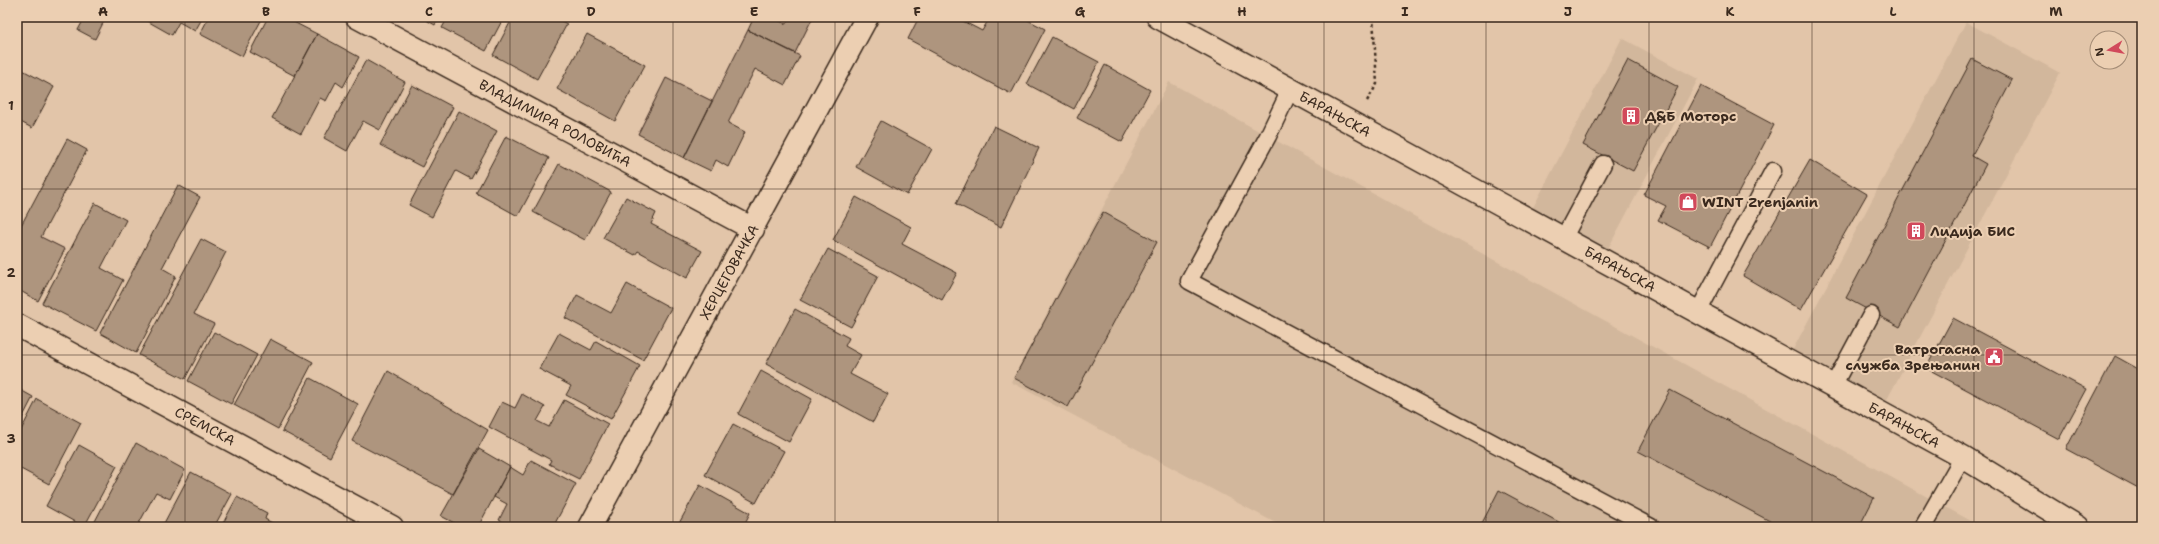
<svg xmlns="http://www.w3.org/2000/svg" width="2159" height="544" font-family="'Shantell Sans',sans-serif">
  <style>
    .built { fill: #d2b79c }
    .building { fill: #ae957e; stroke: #3b2a1e }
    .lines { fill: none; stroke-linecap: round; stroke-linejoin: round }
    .service-casing { stroke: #3b2a1e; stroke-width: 19 }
    .minor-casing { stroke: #3b2a1e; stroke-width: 25 }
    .path { stroke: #3b2a1e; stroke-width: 2.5; stroke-dasharray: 3 3; stroke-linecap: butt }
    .service { stroke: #eccfb2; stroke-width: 16 }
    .minor { stroke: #eccfb2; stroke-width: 22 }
    .grid { fill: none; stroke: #3b2a1e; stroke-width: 1; stroke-opacity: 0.55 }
    .labels { text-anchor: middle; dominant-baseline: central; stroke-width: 4; stroke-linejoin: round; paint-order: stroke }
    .street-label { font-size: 14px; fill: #3b2a1e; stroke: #eccfb2 }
    .poi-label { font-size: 14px; font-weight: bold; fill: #3b2a1e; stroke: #eccfb2; text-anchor: start }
    .neatline { fill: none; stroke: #3b2a1e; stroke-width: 1.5 }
    .grid-label { font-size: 13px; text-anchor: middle; font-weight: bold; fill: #3b2a1e }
  </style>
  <rect width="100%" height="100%" fill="#e2c5a9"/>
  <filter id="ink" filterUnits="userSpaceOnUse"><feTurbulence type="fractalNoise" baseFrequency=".025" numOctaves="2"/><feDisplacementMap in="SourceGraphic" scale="8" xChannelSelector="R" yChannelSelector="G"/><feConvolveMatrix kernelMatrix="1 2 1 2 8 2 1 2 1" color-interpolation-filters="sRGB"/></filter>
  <g filter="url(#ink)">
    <path class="built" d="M1966 22 2060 73 1883 407 1789 357Z
      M1622 38 1698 79 1602 260 1527 219Z
      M1169 82 1982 527H1283L1011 382Z"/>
    <path class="building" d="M85 17H106L95 39 78 30Z
      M140 17H203L195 31 179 22 172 35Z
      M209 17H263L242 56 200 34Z
      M268 17H284L317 34 295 76 250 52Z
      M421 17H439L435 25Z
      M448 17H504L486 51 442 28Z
      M513 17H554L567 24 537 79 493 55Z
      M754 17H771L786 24 790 17H813L795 53 748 30Z
      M919 17H955L982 31 990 17H1022L1045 29 1011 94 908 39Z
      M748 30 800 56 785 85 755 69 728 123 745 132 728 167 716 160 711 171 684 158Z
      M317 34 359 57 343 87 336 82 326 101 320 98 301 134 272 118Z
      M587 34 645 65 615 121 557 89Z
      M1052 37 1099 62 1074 109 1027 84Z
      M1972 59 2012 80 1972 156 1986 164 1900 327 1846 298Z
      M366 60 405 82 380 130 363 121 347 151 324 138Z
      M1628 60 1678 87 1633 171 1583 145Z
      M1105 65 1150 90 1122 142 1077 118Z
      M17 67 54 87 32 128 17 120Z
      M666 78 712 101 684 158 638 134Z
      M412 85 453 107 422 167 380 145Z
      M1701 86 1774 125 1710 247 1658 220 1666 206 1644 195Z
      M459 111 497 131 471 179 456 171 432 217 409 205Z
      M881 121 932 149 907 195 856 167Z
      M994 126 1039 148 1001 227 956 204Z
      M506 136 549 158 518 216 476 193Z
      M67 139 87 150 41 237 65 249 38 301 17 289V233Z
      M1810 160 1867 194 1801 310 1743 276Z
      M559 164 611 192 585 240 533 212Z
      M178 185 200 197 162 268 176 276 136 353 100 333Z
      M626 197 656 213 651 224 702 251 687 278 638 251 635 255 603 238Z
      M856 197 911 227 902 244 957 273 942 300 833 240Z
      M95 203 126 220 101 268 123 280 96 331 42 303Z
      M1103 212 1157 242 1068 407 1014 378Z
      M201 239 226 252 194 314 214 324 185 379 139 355Z
      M828 249 878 276 851 327 800 300Z
      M627 284 671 308 643 360 565 318 577 295 611 313Z
      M795 309 849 338 845 346 861 355 850 374 888 394 873 422 766 364Z
      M1953 318 2086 389 2059 439 1926 368Z
      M214 332 257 355 231 404 188 381Z
      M559 333 591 350 596 341 640 366 611 419 566 395 571 386 539 369Z
      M270 339 313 362 278 429 234 405Z
      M2115 356 2142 371V490L2066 449Z
      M388 371 488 430 453 494 352 441Z
      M761 371 812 399 789 442 738 414Z
      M310 378 358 404 330 457 282 431Z
      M17 388 33 397 17 428Z
      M1670 390 1874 498 1859 527H1781L1638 451Z
      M522 394 545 407 537 421 549 427 564 400 608 424 579 479 549 464 551 460 489 427 502 402 515 408Z
      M37 399 81 423 49 484 17 467V438Z
      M733 424 784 451 756 503 705 475Z
      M136 443 185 470 170 499 156 492 137 527H92Z
      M79 445 117 466 84 527 46 506Z
      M479 449 510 467 478 527H462L441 516Z
      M531 460 576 484 553 527H512L499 520 507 504 494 497 510 467 523 475Z
      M191 472 232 494 214 527H162Z
      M700 485 750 513 743 527H677Z
      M1499 490 1568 527H1480Z
      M237 497 267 513 265 519 274 524 272 527H221Z"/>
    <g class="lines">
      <g class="service-casing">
        <path id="service" d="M1290 90 1268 136 1189 281 1651 527
          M1563 239 1603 164
          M1698 312 1773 171
          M1833 386 1871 315
          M1923 527 1963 457"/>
      </g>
      <g class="minor-casing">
        <path id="minor" d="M357 17 753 229
          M1158 17 1963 457 2078 527
          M17 325 392 527
          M590 527 867 17"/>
      </g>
      <path class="path" d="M1367 101 1377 84 1373 17"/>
      <use href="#service" class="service"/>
      <use href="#minor" class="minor"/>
    </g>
  </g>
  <path class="grid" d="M185 17V527M347 17V527M510 17V527M673 17V527M835 17V527M998 17V527M1161 17V527M1324 17V527M1486 17V527M1649 17V527M1812 17V527M1974 17V527M17 189H2142M17 355H2142"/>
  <defs>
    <g id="building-square" transform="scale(1)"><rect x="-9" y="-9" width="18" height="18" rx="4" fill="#d1495b" stroke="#eccfb2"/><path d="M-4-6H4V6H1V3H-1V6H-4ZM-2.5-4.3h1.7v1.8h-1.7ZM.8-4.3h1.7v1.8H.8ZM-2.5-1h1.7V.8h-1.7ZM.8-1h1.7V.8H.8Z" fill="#fff"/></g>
    <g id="shop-square" transform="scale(1)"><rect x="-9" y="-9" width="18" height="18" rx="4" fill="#d1495b" stroke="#eccfb2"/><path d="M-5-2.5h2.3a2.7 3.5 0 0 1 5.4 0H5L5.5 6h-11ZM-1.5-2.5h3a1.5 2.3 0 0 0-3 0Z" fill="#fff"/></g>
    <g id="civic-square" transform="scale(1)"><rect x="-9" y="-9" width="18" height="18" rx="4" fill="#d1495b" stroke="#eccfb2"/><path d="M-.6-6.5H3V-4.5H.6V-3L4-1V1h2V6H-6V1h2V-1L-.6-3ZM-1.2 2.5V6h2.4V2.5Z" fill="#fff"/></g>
  </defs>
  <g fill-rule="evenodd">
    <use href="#building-square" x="1631" y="116"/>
    <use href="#shop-square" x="1688" y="202"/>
    <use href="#building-square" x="1916" y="231"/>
    <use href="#civic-square" x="1994" y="357"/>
  </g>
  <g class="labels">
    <g class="street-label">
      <text transform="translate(1335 114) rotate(29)">БАРАЊСКА</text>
      <text transform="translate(555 123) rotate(28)">ВЛАДИМИРА РОЛОВИЋА</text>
      <text transform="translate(1620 269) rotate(29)">БАРАЊСКА</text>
      <text transform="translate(729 272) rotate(-61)">ХЕРЦЕГОВАЧКА</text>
      <text transform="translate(1904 425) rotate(29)">БАРАЊСКА</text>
      <text transform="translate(205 426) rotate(28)">СРЕМСКА</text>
    </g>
    <g class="poi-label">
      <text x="1645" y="116">Д&amp;Б Моторс</text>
      <text x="1702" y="202">WINT Zrenjanin</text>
      <text x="1930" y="231">Лидија БИС</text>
      <text x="1980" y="349" text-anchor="end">Ватрогасна<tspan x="1980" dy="16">служба Зрењанин</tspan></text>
    </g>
  </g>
  <rect width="2159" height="544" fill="none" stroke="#eccfb2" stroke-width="44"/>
  <g transform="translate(2109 50) rotate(259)"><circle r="19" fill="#eccfb2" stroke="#a58d77"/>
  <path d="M0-3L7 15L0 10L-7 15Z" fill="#d1495b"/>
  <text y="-6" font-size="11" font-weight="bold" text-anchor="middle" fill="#3b2a1e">N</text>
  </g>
  <rect x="22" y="22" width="2115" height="500" class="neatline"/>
  <g class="grid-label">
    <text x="103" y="16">A</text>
    <text x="266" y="16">B</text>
    <text x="429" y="16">C</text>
    <text x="591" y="16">D</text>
    <text x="754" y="16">E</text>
    <text x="917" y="16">F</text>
    <text x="1080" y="16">G</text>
    <text x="1242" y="16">H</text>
    <text x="1405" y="16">I</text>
    <text x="1568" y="16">J</text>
    <text x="1730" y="16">K</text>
    <text x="1893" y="16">L</text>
    <text x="2056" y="16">M</text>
    <text x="11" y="110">1</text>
    <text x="11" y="277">2</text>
    <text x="11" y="443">3</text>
  </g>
</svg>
